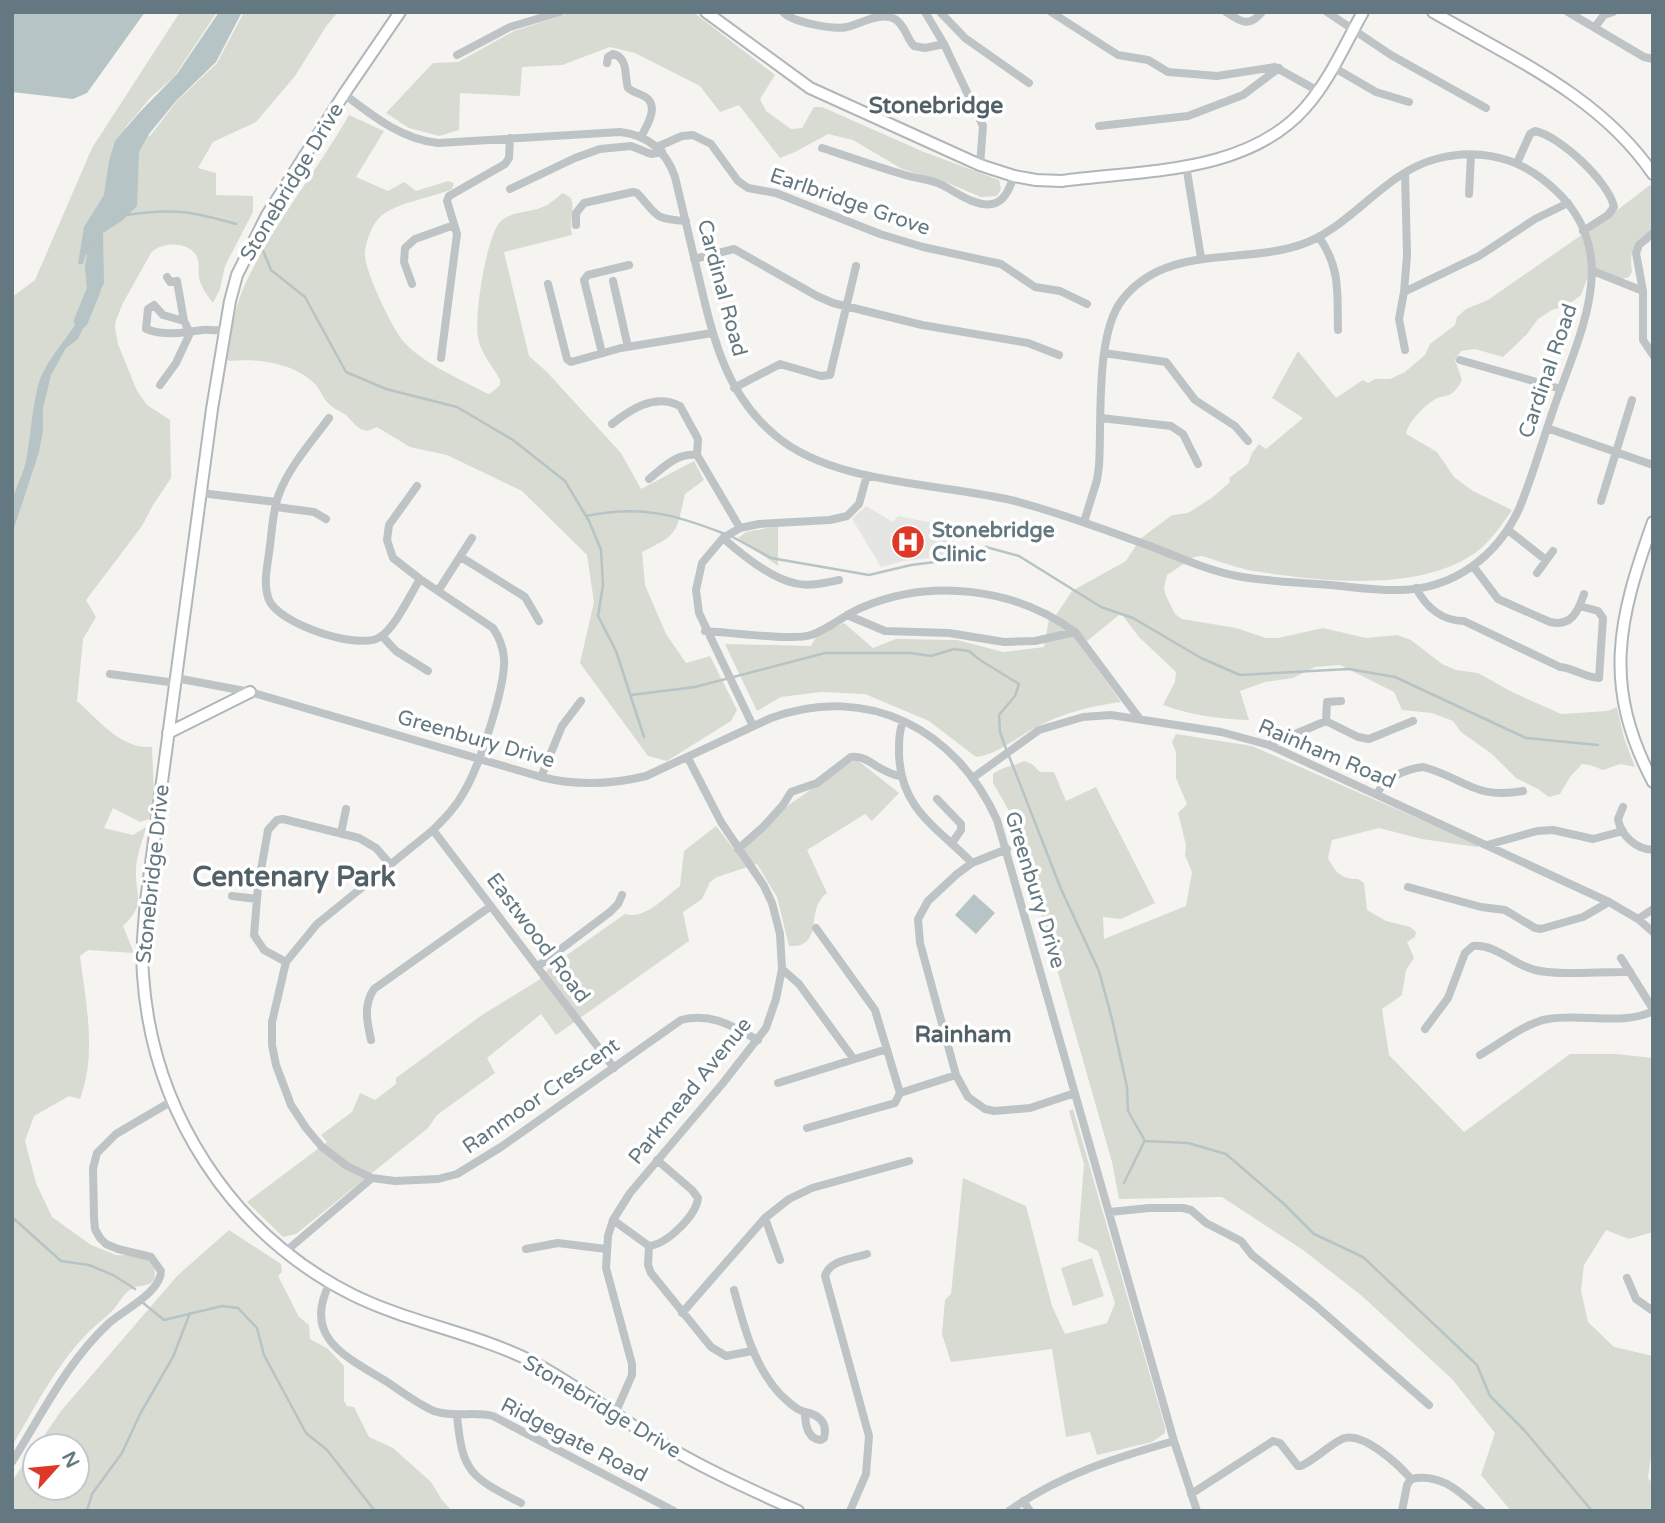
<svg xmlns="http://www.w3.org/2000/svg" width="1665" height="1523" font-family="'Varela Round',sans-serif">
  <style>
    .built { fill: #e5e6e4 }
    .green { fill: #d7dbd2 }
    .water { fill: #b6c4c6 }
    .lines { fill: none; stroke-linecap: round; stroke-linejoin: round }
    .stream { stroke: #b6c4c6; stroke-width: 2.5 }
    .river { stroke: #b6c4c6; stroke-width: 14 }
    .secondary-casing { stroke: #b0b7ba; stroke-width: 14 }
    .street { stroke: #bec3c5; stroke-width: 8 }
    .secondary { stroke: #fff; stroke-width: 10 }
    .labels { text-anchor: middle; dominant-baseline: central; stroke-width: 7; stroke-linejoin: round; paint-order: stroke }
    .street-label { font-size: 21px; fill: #647881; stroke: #fff }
    .poi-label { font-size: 21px; font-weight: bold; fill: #647881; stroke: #fff; text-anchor: start }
    .neighbourhood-label { font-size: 23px; font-weight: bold; fill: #526067; stroke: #fff }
    .district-label { font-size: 28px; font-weight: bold; fill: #526067; stroke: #fff }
  </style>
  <rect width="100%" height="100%" fill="#f5f4f1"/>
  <path class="built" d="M866 506 893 522 898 516 953 527 949 556 904 561 881 567 852 519Z"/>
  <path class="green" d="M180 12H217L174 77 151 97 125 128 150 136 176 102 217 63 244 12H338L327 25 295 76 256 122 213 142 198 168 216 173V195L253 196V212L225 266 220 289 213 303C207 295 201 287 199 278 198 270 200 262 196 255 187 241 161 242 151 253L123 303 116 320 115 327 118 344 137 391 147 405 170 420 171 478 153 505 142 526 86 600 96 617 83 639 77 701C100 721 120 749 152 747L155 817 140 822 113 808 104 828 133 835 146 827C143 840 136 856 136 870 135 896 147 903 123 926L134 953 88 950 80 956C86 1004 97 1053 80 1099L69 1096 34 1116 25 1141 36 1183 52 1217 91 1245 116 1255H136L152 1261C154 1267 157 1276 153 1281 147 1287 139 1285 133 1288 123 1293 119 1304 111 1312 107 1317 100 1321 95 1326 59 1359 37 1404 12 1446V297L35 280 92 148Z
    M573 12H693L775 75 760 99 766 111 791 129 802 128 814 107H822L924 152 999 180 1001 189 997 196 981 197 948 183 902 169 853 140 828 134 797 151 780 158 739 105 720 112 700 86 635 53 610 47 562 65 522 67 520 96 460 93 459 130 439 136 409 128 386 113 433 63 458 62 514 31Z
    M349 115 384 131 356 177 388 191 404 182 416 191 448 181 454 183 452 189C432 198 392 203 378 219 371 227 365 244 365 254 364 270 393 330 404 342 425 365 459 378 486 393L490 394 500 385V380C493 366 480 353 478 337 474 316 486 238 500 222 512 210 532 213 545 206 552 203 557 197 563 193L571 198C575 210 569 222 572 235L504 252 529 356 547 372 621 453 641 489 694 461 704 480 685 494C676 533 679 534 642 552L645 585 666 634 686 663 710 656 737 710 731 721 667 761 648 756 580 663 594 602 587 555 522 491 447 455 410 447 377 427 367 431C357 429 353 422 346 415 340 411 332 408 328 403 323 398 321 391 316 385 295 363 258 358 229 361L226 358C231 332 235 304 247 280 275 222 317 171 349 115Z
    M1650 185 1653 190V232C1633 244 1629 249 1632 272L1629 277 1622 279 1598 270 1588 276 1581 295 1568 305 1552 310 1538 319 1527 334 1503 357 1475 349 1461 351 1455 360 1462 380C1450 403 1445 391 1431 402 1421 409 1409 422 1406 433L1408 435 1437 452 1454 477 1473 491 1512 510C1500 527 1488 546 1469 557 1411 592 1319 581 1254 571 1236 568 1219 561 1202 556L1194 557 1167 575 1164 588 1166 596 1175 614 1182 619 1236 628 1266 638H1278L1323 628 1366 638 1397 635 1411 640 1442 664 1456 670 1478 673 1512 692 1561 714 1608 711 1617 707 1624 738 1635 767 1620 764 1603 770 1590 765 1582 764 1570 777 1560 794 1549 797 1538 789 1516 778 1492 754 1461 732 1453 721 1432 713 1402 710 1394 692 1340 665 1315 667 1293 678 1265 682 1240 691 1249 720C1221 719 1190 715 1163 705L1175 682 1176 672 1139 637 1123 616 1119 615 1087 641 1078 631 1056 615 1072 591 1126 561 1140 539 1172 515 1188 513 1213 497 1230 482 1229 478 1248 464 1252 453 1259 444 1266 449 1303 418 1272 398 1298 351 1336 398 1363 380 1368 383 1375 379H1390L1405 372 1425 355 1430 344 1455 325 1457 317 1466 309 1488 300 1580 236 1589 232Z
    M778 526V566L738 538 746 532Z
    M1049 619 1072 634 1121 702C1092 706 1067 712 1040 725 1019 735 1000 754 976 757L929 721 865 694 821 692 781 697 757 711 725 644 811 646 817 635 844 623 873 648 896 639 957 640 1003 652 1044 647Z
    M1176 734 1252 746 1479 845 1477 847 1422 839 1379 828 1332 840 1328 858C1336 873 1341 879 1358 879L1364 883 1367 910 1386 921 1410 927 1416 932 1415 937 1407 942 1414 958 1406 970 1402 995 1382 1009 1389 1055 1464 1132 1570 1054H1616L1653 1058V1232L1629 1239 1606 1230 1584 1265 1581 1291 1588 1322 1614 1347 1653 1356V1441L1648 1478 1653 1484V1511H1511L1481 1475 1495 1433 1452 1379 1362 1296 1303 1250 1222 1197 1119 1199 1112 1162 1021 843 1008 809 993 783V774C1004 766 1012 767 1024 761L1032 764 1040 772H1054L1066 801 1096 787 1155 903 1121 919 1103 917 1104 939 1186 906 1192 872 1185 855 1186 845 1178 813 1187 804 1176 778V752L1172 742Z
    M856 759 899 793 872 821 865 814 807 850 827 893C804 909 826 948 789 946L777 897 757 864 717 877 710 882 702 899 683 912 689 941 556 1035 541 1014 487 1058 495 1073 437 1115 428 1128 296 1234 283 1237 247 1202 327 1142 321 1135 352 1112 360 1093 375 1100 396 1084V1078L482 1015 539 980 550 967 615 921 625 914C645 920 665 897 680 886L684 851 716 826 736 852 790 804Z
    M1073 1109 1165 1427V1433L1152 1442 1097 1455 1090 1432 1066 1437 1052 1349 951 1362 942 1334 945 1300 951 1294 963 1178 1026 1206 1052 1306 1065 1334 1107 1323 1115 1303 1098 1251 1078 1241 1084 1164 1069 1111Z
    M229 1230 281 1264 282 1272 278 1276 299 1317 309 1325 310 1339 328 1349 344 1366V1401L347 1406 354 1407 369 1437 393 1448 431 1482 442 1500 452 1511H14L12 1481 35 1448V1488H77V1446H37L61 1411 177 1276Z
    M1092 1258 1104 1296 1073 1306 1061 1268Z"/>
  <path class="water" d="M12 12H145L87 93 73 99 12 92Z
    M219 12H242L216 62 176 101 149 134 139 152 137 206 123 220 103 233 104 283 78 339 66 348 51 375 43 408V430L39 452 12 534C12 524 11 512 12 502 15 488 23 475 26 461 31 435 32 407 39 382 49 347 119 293 86 254L83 264H78L84 227 104 195 109 161 115 141 138 114 177 74Z
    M974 894 995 913 976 934 955 915Z"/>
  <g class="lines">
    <path class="stream" d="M126 215C172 208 191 211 236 224
      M262 248 271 270 305 297 346 372 386 389 457 407 513 440 565 481 589 521 601 550 603 585 598 616 616 651 644 737
      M586 516C641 505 674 514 725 534
      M731 536 771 558 869 575 911 565 943 561 986 547 1019 556 1101 607 1133 618 1201 658 1240 675 1349 669 1395 677 1526 738 1598 745
      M631 695 695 687 825 653H910L931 656 954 649 969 651 980 660 1019 684 1015 696 999 715 1000 732 1006 749
      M1009 756 1061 889 1099 971 1112 1019 1127 1087 1128 1111 1145 1141 1188 1143 1226 1154 1284 1204 1314 1234 1363 1257 1477 1365 1490 1396 1525 1431 1592 1511
      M1124 1183 1144 1142
      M12 1217 61 1261 89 1265 113 1275 135 1289
      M142 1302 164 1320 222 1306 238 1308 257 1328 264 1355 306 1433 327 1450 375 1511
      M87 1511 92 1494 122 1453 140 1414 173 1357 190 1313"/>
    <path class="river" d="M81 321 94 289 92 266 96 247"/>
    <g class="secondary-casing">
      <path id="secondary" d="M400 12 344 94 267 215 237 275 230 301 212 409 146 901C144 925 141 950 143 975 152 1111 231 1234 353 1295 410 1323 475 1333 531 1361 575 1384 614 1415 656 1440 702 1468 749 1489 798 1511
        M706 12 810 88 980 165 1014 176 1036 180 1062 181C1143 170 1247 174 1305 108 1330 80 1345 44 1363 12
        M1433 12C1512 58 1600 96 1653 174
        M1653 522C1618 620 1602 685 1653 782
        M168 733 250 692"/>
    </g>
    <path class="street" d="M783 12C792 22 833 30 847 27 861 24 880 11 895 19 905 25 907 39 914 46L925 48 944 44
      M925 12 944 44 983 126 980 165
      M940 12 965 38 1029 83
      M1051 12 1118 55 1148 60 1168 72 1217 76 1275 67 1318 91
      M1226 12C1241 22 1249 28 1262 12
      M1327 12 1391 55 1486 108
      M1568 12 1644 57 1653 59
      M1595 27 1604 15 1613 12
      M457 55 510 27 560 12
      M607 63 608 57 613 54C629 58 624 76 628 88 634 93 643 94 648 99 658 109 646 127 641 137
      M1333 67 1376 92 1409 102
      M344 94C373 116 401 139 438 143L620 132C648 135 666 151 675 177 683 211 691 244 699 278 713 338 726 395 776 436 834 485 943 483 1015 501 1061 513 1105 530 1150 546 1178 557 1207 570 1237 576 1268 582 1299 582 1330 585 1353 587 1377 591 1400 590 1454 589 1497 556 1519 509 1534 473 1544 435 1557 399 1586 319 1625 241 1541 178 1511 155 1473 149 1436 159 1386 172 1355 222 1308 242 1247 267 1168 241 1122 300 1095 335 1102 421 1099 466L1097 480 1084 522
      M1099 126 1188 116 1243 95 1279 68
      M657 147 682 136 693 135 711 144 738 181 748 188 776 193 880 234 923 247 1001 264 1035 287 1060 291 1087 304
      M822 148C850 157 877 167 905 175 918 179 930 179 942 185 956 192 975 207 992 204 1005 202 1010 187 1014 176
      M1517 163 1530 134 1535 131C1560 136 1609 182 1614 207L1608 215 1583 231
      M1186 165 1201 258
      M1405 173 1407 255 1404 292 1399 319 1405 350
      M510 189 575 158 600 149 631 146 651 154 662 152
      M1469 194 1471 155
      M576 225V213L584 203 633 192 637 193C658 215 652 219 686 221
      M1652 234 1639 245 1636 253 1643 291V340L1653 355
      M1319 237C1341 269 1337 292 1338 330
      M694 259 734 249 817 296 833 303 922 325 1028 343 1059 355
      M1593 271 1643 291
      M613 281 628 347
      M412 284 404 262 405 248 415 239 454 225
      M548 284 567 359 571 362 621 348 712 333
      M1404 292 1479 256 1535 219 1568 203
      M184 321 163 315 154 305 148 309 146 329C164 336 183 333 202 330 210 329 215 332 223 329
      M602 353 584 280 588 275 629 265
      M1104 353 1166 362 1195 400 1235 426 1248 441
      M441 358 457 234 447 201 449 196 505 164 509 158 510 138
      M1460 360 1561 389
      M160 385 176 363 190 333 184 321 177 281 170 282 167 277
      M734 388 780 364 821 376 830 375 856 266
      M329 418C312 441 289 467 279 494 272 512 272 534 269 553 267 568 263 585 269 600 279 624 359 651 380 637 395 628 410 595 420 579
      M1101 418 1171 426 1183 434 1198 464
      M612 424C631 409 655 393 680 406L698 439 697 455 740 528
      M1547 428 1653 465
      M649 479C664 467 676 453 697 455
      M417 486 389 525 387 540 393 558 420 579 493 628C499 637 503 646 504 658 506 686 479 767 464 792 456 807 445 818 433 830L317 924 286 962 272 1022V1045L276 1065 291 1105 306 1128 322 1147 347 1166 372 1178 395 1181 438 1179 457 1174 501 1147 681 1020C711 1012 732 1026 758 1040
      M201 493 276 502
      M1601 501 1632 400
      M276 507 314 512 326 519
      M1508 530 1546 560
      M723 538C741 554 771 578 794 583 809 587 825 583 839 580
      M461 557 525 597 539 621
      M1473 566 1498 599 1550 622C1571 627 1578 612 1584 594
      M1537 573 1553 551
      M1416 588C1426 607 1442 621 1464 621L1560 667C1574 668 1586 678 1599 678L1603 618 1598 611 1580 606
      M438 591 472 538
      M847 615 885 631 949 633 1004 642 1035 641 1075 632
      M705 631C727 632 793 641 811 635 829 629 845 614 863 607 932 578 1015 588 1075 632L1139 718
      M382 636 396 651 428 671
      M110 674 176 683
      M176 678 250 692 541 777C577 786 610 785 646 776L771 718C868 683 956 729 997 820L1174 1441 1197 1511
      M903 721C899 732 899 741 899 753 900 809 937 827 972 863
      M1326 721 1327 702 1341 701
      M753 726 699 613 696 590 702 563 723 538 740 528 759 524 830 520 847 516 859 504 867 475
      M1269 745 1326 721 1358 737 1369 739 1413 721
      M541 777 562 726 581 701
      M974 777 1039 730 1083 717 1111 715 1221 732 1269 745 1609 902 1638 919 1653 932
      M1377 794C1384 778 1406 769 1423 767 1465 778 1474 800 1523 791
      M937 799 961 824V830L952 843
      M1623 807 1618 819C1621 836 1636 849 1653 850
      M433 830 614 1068
      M341 833 346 809
      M1487 845 1537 831 1553 830 1593 839 1623 831
      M738 849 763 827 783 805 791 792 817 783 851 757C867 754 879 773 900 776
      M1007 849 972 863 957 874 928 901 918 919 920 943 956 1075 968 1097 985 1109 994 1111 1030 1108 1075 1093
      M238 878 259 881
      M1408 887 1481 907 1505 910 1535 928 1541 929 1583 917 1609 902
      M232 896 257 899
      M1638 919 1653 909
      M1621 958 1653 1009
      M286 962 264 950 254 935 258 887 268 830 277 820 283 819 359 838 376 848 390 864
      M537 967 610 912 618 904 622 895
      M782 969 799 984 853 1058
      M1425 1029 1448 998 1465 953 1473 946C1497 944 1513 965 1535 970 1559 976 1603 971 1630 972
      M371 1040C367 1022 363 1005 374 989L491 906
      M1480 1055C1499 1044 1527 1022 1548 1019 1580 1013 1624 1026 1653 1011
      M778 1083 887 1049
      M900 1093 956 1075
      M807 1128 895 1103 900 1093 875 1010 816 928
      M1110 1212 1149 1208H1183L1191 1210 1206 1223 1241 1241 1252 1255 1316 1306 1429 1405
      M765 1218 780 1260
      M613 1220 649 1246C667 1244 696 1216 698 1198L692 1190 657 1160
      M649 1246 648 1265 651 1273 711 1347 726 1356 752 1351
      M526 1249 558 1243 606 1249
      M285 1252 372 1178
      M1627 1278 1636 1299 1653 1311
      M330 1283C302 1336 344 1356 384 1380 400 1390 417 1404 434 1411 453 1418 474 1411 493 1416L674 1511
      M734 1290C744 1326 753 1364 779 1393 786 1400 796 1410 805 1412 819 1415 828 1422 824 1438L821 1440C807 1439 805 1424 805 1412
      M682 1313 765 1218 789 1199 812 1188 909 1161
      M615 1414 632 1375V1364L606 1268 608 1236 613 1220 630 1193 723 1083 766 1028 776 999 782 969 780 934 772 903 764 886 721 822 688 758
      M457 1415C462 1473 471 1477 521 1503
      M12 1462C42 1414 67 1362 109 1323 124 1310 161 1292 161 1271L151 1257 118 1249 106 1244 100 1238 95 1229 94 1218 93 1168 97 1153 116 1134 172 1101
      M1411 1479C1441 1472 1461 1493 1482 1511
      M1191 1494 1273 1441 1280 1443 1298 1466H1301C1316 1459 1328 1446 1342 1439 1362 1430 1399 1465 1411 1479
      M1023 1501 1030 1511
      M850 1511 866 1474 869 1436 825 1276C829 1260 853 1259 867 1254
      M1009 1511C1059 1475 1115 1458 1174 1441
      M1402 1511 1407 1485 1411 1479"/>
    <use href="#secondary" class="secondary"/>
  </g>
  <defs>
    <g id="hospital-disc" transform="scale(1.75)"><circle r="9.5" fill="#de3827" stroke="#fff"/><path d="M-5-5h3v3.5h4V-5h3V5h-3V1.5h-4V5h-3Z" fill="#fff"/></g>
  </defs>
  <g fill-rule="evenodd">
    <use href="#hospital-disc" x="908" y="542"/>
  </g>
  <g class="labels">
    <g class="street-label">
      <text transform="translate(292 182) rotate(-59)">Stonebridge Drive</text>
      <text transform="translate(850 202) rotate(19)">Earlbridge Grove</text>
      <text transform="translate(722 288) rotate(75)">Cardinal Road</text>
      <text transform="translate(1548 371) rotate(-71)">Cardinal Road</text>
      <text transform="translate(476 739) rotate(16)">Greenbury Drive</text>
      <text transform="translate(1327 754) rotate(23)">Rainham Road</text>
      <text transform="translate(153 874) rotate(-84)">Stonebridge Drive</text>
      <text transform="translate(1035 890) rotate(73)">Greenbury Drive</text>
      <text transform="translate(538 938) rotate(53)">Eastwood Road</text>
      <text transform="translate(690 1091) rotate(-51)">Parkmead Avenue</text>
      <text transform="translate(541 1096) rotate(-35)">Ranmoor Crescent</text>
      <text transform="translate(602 1407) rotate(31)">Stonebridge Drive</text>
      <text transform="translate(574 1440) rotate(27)">Ridgegate Road</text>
    </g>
    <g class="poi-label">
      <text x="932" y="530">Stonebridge<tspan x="932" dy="24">Clinic</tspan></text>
    </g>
    <g class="neighbourhood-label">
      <text x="936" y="106">Stonebridge</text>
      <text x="963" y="1035">Rainham</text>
    </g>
    <g class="district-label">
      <text x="294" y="877">Centenary Park</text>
    </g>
  </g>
  <rect width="1665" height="1523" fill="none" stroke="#647881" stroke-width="28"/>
  <g transform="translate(56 1467) rotate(63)"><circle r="33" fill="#ffffff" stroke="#c1c9cd" stroke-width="2"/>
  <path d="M0-5L12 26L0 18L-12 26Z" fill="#de3827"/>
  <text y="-10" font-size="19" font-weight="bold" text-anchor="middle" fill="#647881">N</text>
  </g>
</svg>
